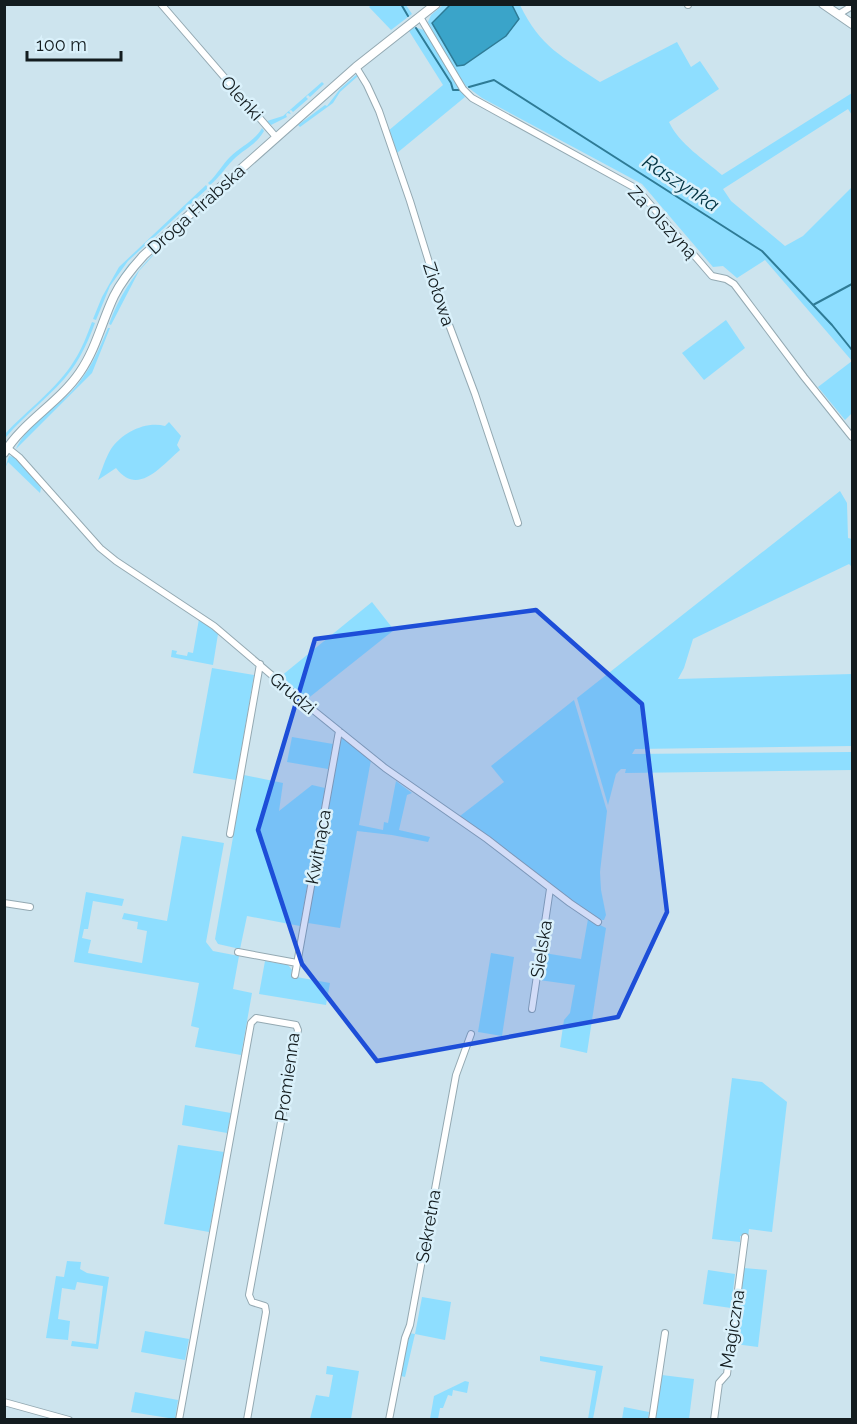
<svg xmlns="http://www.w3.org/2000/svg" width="857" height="1424" font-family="Raleway,sans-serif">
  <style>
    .green { fill: #8edeff }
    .water { fill: #3aa4c9; stroke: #2e7b96; stroke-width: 1.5 }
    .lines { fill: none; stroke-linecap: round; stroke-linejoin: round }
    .stream { stroke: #2e7b96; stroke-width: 2 }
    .minor-casing { stroke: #94a9b2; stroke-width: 8 }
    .tertiary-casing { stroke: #94a9b2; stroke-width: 10 }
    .minor { stroke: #fff; stroke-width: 6 }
    .tertiary { stroke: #fff; stroke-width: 8 }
    .marked { fill: #1d4ed8; fill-opacity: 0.2; stroke: #1d4ed8; stroke-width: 4.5; stroke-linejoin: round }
    .labels { text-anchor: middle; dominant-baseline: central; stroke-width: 5; stroke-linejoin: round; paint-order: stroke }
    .street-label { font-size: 18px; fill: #131c1f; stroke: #daf1fb }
    .water-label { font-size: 20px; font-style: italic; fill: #023342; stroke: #daf1fb }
  </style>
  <rect width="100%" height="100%" fill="#cde4ee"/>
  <path class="green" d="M372 4 406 5 412 14 391 30 369 7Z
    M443 5H520C540 47 563 57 600 82L677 42 691 67 700 61 719 89 669 122C679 144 705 160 722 175L852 93V115L848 109 723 189 731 201 785 246 803 236 852 187V413L845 420 818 387 852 361 765 260 737 278 723 266 713 267 642 184 482 98 466 86 451 65 428 22 431 15Z
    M414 27 424 30 465 97 397 153 388 131 443 85 409 31Z
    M356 75 358 76 340 92 333 103 300 127 298 125 325 105 327 106 340 89Z
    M322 82 324 84 310 97 308 95 306 97 308 99 293 112 291 110 289 111 291 114 287 113 286 115 287 117 271 125 267 121 283 116Z
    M262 128 264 131C255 146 245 148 233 160 225 168 219 178 210 185L208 183C217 175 222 165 230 157 241 146 254 142 262 128Z
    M206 185 208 188 128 261 110 286 96 320 93 319 102 297 119 267Z
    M210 190V192L145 250 99 321 115 284 128 265Z
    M160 248 139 271 111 325 109 324C120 294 136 270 160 248Z
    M726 320 745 348 704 380 682 353Z
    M92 322 95 323C89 339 82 355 72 369 53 395 26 413 6 437L5 434C27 410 57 389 74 361 82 349 87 335 92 322Z
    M108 328H110L92 373 16 449C23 430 55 408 71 392 89 373 98 352 108 328Z
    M169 422 181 436 177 445 180 450C161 466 138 497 116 468L98 480C102 470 105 459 111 449 122 433 145 421 165 426Z
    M9 456 15 457 41 488 40 493 8 462 5 468Z
    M840 491 847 503 848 538 852 539V567L849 564 693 639 684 668 678 679 852 674V746L635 749 632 754 852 752V770L625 773 626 769H621L616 774 608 805 577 698Z
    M372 602 394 630 306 700 280 677Z
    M199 619 218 634 213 665 171 657 172 650 177 651 176 654 187 656 188 652 193 653Z
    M212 668 254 675 236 780 193 773Z
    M574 700 607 811 600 872 601 890 606 915 604 920C584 921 531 869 513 855 496 842 478 829 460 816L504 782 491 766Z
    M292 737 333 744 328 769 287 762Z
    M344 738 371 760 359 825 383 830 384 822 388 823 396 781 412 793 407 795 399 830 430 837 428 842 392 835 357 831 340 928 308 923 338 741Z
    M244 775 283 783 279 811 312 785 325 788 300 926 247 916 240 949 218 944 215 939Z
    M182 836 224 843 206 942 213 951 239 956 233 989 252 993 241 1055 195 1047 199 1028 191 1026 199 983 74 962 86 892 124 899 122 906 93 901 88 929H84L82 938 91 940 88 953 142 963 147 931 137 929 138 922 122 919 124 913 167 921Z
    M588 919 606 928 587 1053 560 1047 564 1020 570 1013 575 985 539 980 544 953 581 959Z
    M491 953 514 957 502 1036 478 1032Z
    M265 961 288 965 292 970 291 976 330 983 326 1005 259 994Z
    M732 1078 762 1082 787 1102 772 1232 749 1229 748 1237 740 1236V1242L712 1239Z
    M185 1105 231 1113 227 1133 182 1125Z
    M178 1145 224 1152 209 1232 164 1224Z
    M67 1261 81 1262 80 1269 87 1273 109 1277 98 1349 71 1346 72 1341 96 1344 103 1286 77 1282 75 1290 62 1288 58 1319 70 1321 68 1340 46 1338 56 1276 64 1277Z
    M744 1268 767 1270 758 1347 735 1344Z
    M708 1270 735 1274 731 1308 703 1304Z
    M422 1297 451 1302 445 1340 415 1334 405 1377 401 1376 409 1333 415 1334Z
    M145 1331 189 1339 185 1360 141 1352Z
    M540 1356 603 1366 593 1419H588L596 1371 540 1361Z
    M327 1366 359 1371 351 1419H310L316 1395 329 1397 333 1375 326 1374Z
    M662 1375 694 1379 689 1419H655Z
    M465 1381 469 1382 467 1393 453 1390 452 1396 448 1395 443 1408H440L438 1419H430L434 1396Z
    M135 1392 178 1400 175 1419 131 1412Z
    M624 1407 649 1412 648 1419H622Z"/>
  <path class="water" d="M451 4 512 5 519 19 506 36 464 65 457 66 432 23Z"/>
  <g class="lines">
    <path class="stream" d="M401 4 408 16
      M416 28 451 83 453 90H460
      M469 87 494 80 762 251 832 325 852 350
      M813 305 852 284"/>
    <g class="minor-casing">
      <path id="minor" d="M161 4 276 137
        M688 5V4
        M839 14 852 6
        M420 17 463 89 472 98 637 189 712 276 726 279 734 284 804 377 852 437
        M356 67 367 85 379 111 410 201 445 314 475 394 518 523
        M4 445 19 457 100 548 116 561 214 626 302 701 385 768 487 839 570 903 598 922
        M230 834 260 664
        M4 903 30 907
        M238 952 297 963
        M295 975 339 731
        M532 1009 550 889
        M4 1402 69 1420
        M179 1420 251 1023 256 1018 296 1025 298 1030 249 1295 252 1302 265 1306 266 1312 247 1420
        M389 1420 405 1338 410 1325 456 1075 471 1034
        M652 1420 665 1333
        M714 1420 719 1383 727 1374 745 1237"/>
    </g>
    <g class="tertiary-casing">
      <path id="tertiary" d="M823 4 852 24
        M4 453C24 421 59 403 80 372 96 349 102 321 114 296 122 280 132 268 144 255L356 67 436 4"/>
    </g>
    <use href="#minor" class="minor"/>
    <use href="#tertiary" class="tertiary"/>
  </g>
  <path class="marked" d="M536 610 642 704 667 912 618 1017 377 1061 302 964 258 830 315 639Z"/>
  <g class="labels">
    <g class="street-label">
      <text transform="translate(242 98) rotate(48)">Oleńki</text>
      <text transform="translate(196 209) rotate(-42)">Droga Hrabska</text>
      <text transform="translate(663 222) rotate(47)">Za Olszyną</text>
      <text transform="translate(439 294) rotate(72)">Ziołowa</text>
      <text transform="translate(293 693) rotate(40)">Grudzi</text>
      <text transform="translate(318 847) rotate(-80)">Kwitnąca</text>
      <text transform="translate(541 949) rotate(-81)">Sielska</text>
      <text transform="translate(287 1077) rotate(-82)">Promienna</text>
      <text transform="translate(428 1226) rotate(-80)">Sekretna</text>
      <text transform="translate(732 1329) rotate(-81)">Magiczna</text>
    </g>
    <g class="water-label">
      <text transform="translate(681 183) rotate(33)">Raszynka</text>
    </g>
  </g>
  <rect width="857" height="1424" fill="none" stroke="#131c1f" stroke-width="12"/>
  <path d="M27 51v9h94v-9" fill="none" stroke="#131c1f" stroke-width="3"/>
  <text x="36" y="51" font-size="18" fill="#131c1f" stroke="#daf1fb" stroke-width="4.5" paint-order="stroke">100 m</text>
</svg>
